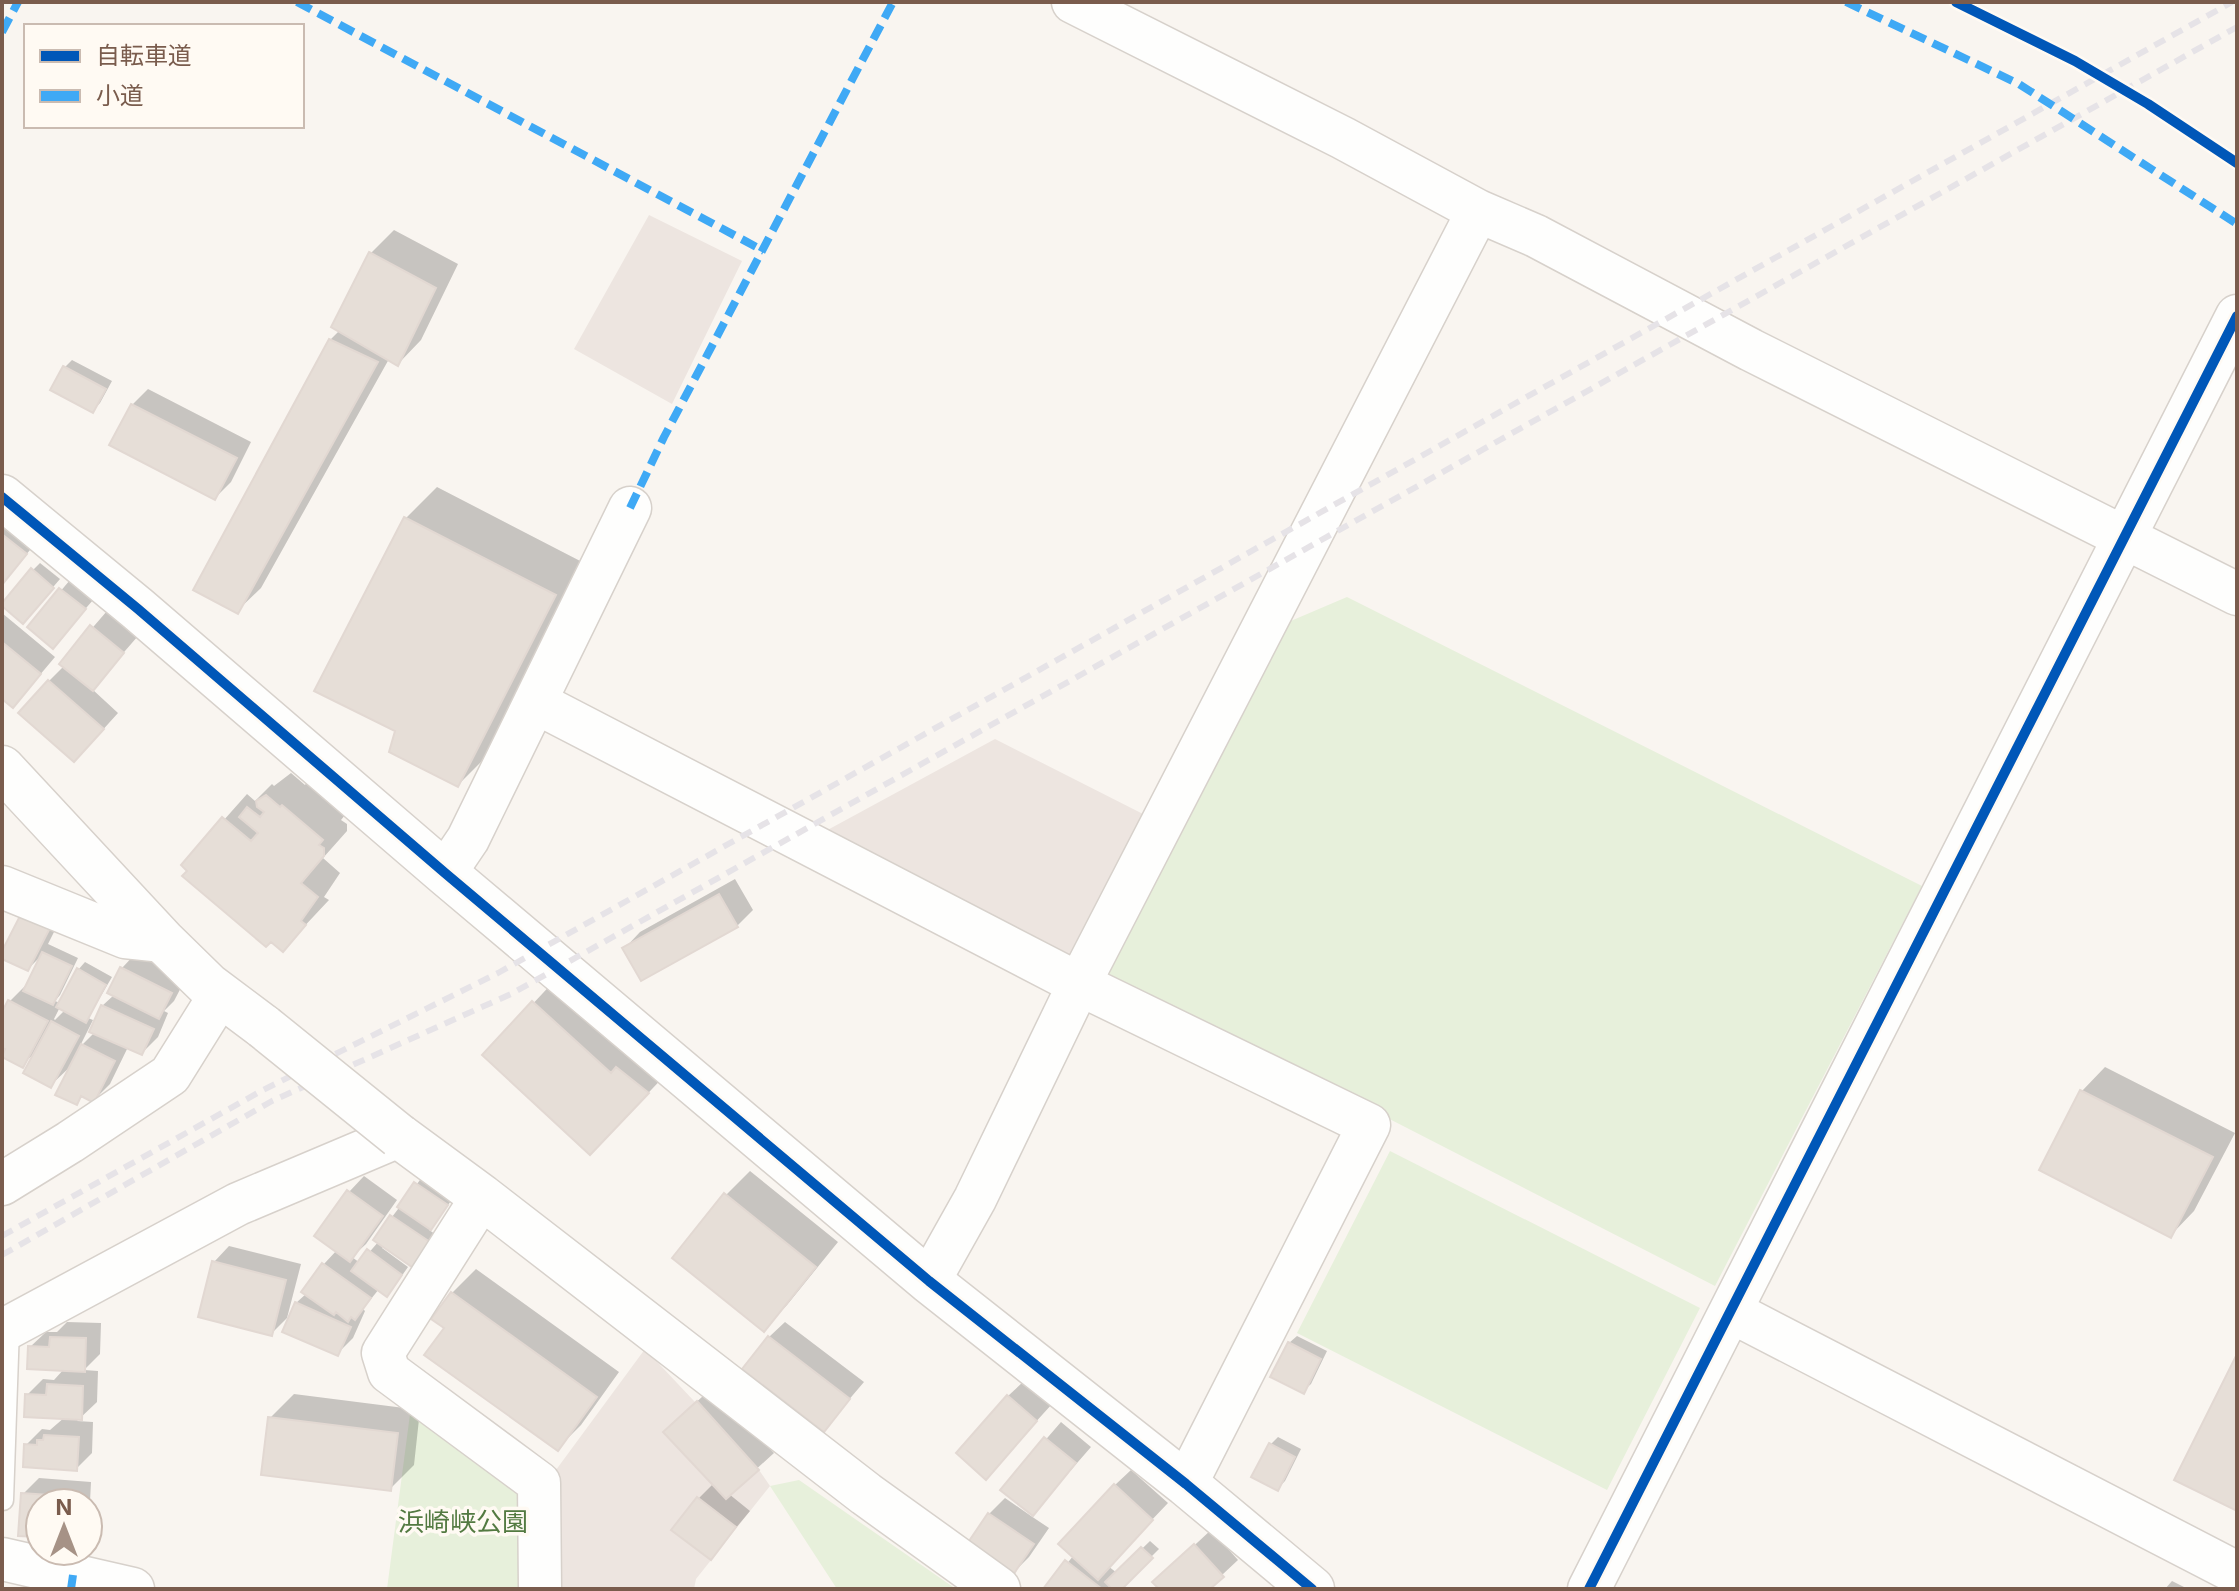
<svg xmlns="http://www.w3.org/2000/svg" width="2239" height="1591" font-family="Inter,'Noto Sans JP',sans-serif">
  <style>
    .industrial { fill: #ede5e0 }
    .green { fill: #e7f0db }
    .shadow { fill: #0003; fill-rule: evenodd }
    .building { fill: #e6ded7; stroke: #e2d8d2; stroke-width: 2 }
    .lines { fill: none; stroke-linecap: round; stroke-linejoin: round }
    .service-casing { stroke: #d7d1cb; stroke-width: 23 }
    .minor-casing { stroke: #d7d1cb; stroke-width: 45 }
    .tertiary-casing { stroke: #d7d1cb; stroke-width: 47 }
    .service { stroke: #fefefd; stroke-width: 20 }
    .minor { stroke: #fefefd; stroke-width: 42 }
    .tertiary { stroke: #fefefd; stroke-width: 44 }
    .rail { stroke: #e6e3e7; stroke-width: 6; stroke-dasharray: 12 8; stroke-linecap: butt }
    .tertiary-bridge-casing { stroke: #d7d1cb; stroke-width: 47; stroke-linecap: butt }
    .tertiary-bridge { stroke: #fefefd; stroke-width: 44 }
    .quiet { stroke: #3fa9f5; stroke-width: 8; stroke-dasharray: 16 8; stroke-linecap: butt }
    .cycleway-casing { stroke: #fffaf3; stroke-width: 15 }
    .cycleway { stroke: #0057b8; stroke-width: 10 }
    .labels { text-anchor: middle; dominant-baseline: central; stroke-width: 7; stroke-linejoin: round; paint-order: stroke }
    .park-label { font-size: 26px; fill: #537a41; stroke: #fffaf3 }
  </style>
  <rect width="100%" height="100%" fill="#f9f5f0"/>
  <path class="industrial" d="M649 215 742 261 672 404 574 349Z
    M995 739 1145 815 1073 962 822 833Z
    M645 1349 759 1470 770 1486 696 1579 694 1589H553V1474Z"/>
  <path class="green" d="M1347 597 1922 886 1715 1286 1107 974 1286 623Z
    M1390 1151 1700 1308 1607 1490 1297 1333Z
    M412 1399 532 1487 530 1589H387Z
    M799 1480 956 1589H837L770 1486Z"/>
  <path class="shadow" d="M394 230 458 264 421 340 398 364 389 359 261 588 237 611 330 340 340 330 370 254Z
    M72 360 112 381 100 403 93 410 53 389 65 367Z
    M148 389 251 442 231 482 215 498 132 405Z
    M437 487 586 564 489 754 458 785 397 730 405 519Z
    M2 520 41 537 2 583Z
    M40 563 60 579 30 614 33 570Z
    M76 573 100 592 53 646 30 627Z
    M107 611 138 636 92 689 118 713 90 744 49 681 65 665 62 663Z
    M2 613 55 657 28 689 2 696Z
    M291 773 305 785 307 782 345 815 341 820 347 824V831L323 858 340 873 324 897 329 900 283 949 184 865 247 794 255 801 272 784 274 786Z
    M735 879 753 910 737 926 625 948 640 932Z
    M65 910 48 944 78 958 60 995 55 1001 60 1003 78 970 85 962 112 977 88 1018 93 1020 79 1048 95 1032 102 1006 114 995 122 968 137 952 187 976 174 1001 164 1011 168 1013 158 1037 142 1053 128 1047 110 1084 94 1100 84 1095 76 1103 72 1065 51 1085 36 1052 22 1065 2 1046V1016L10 1001 25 986 28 987 42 955 28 969 2 956ZM60 1007 65 1010 55 1020 54 1019Z
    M557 978 671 1069 614 1129 485 1055Z
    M2105 1067 2235 1133 2194 1211 2171 1235 2082 1091Z
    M750 1171 838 1242 787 1305 764 1329 726 1195Z
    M364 1176 397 1200 366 1244 352 1257 360 1263 379 1241 392 1217 423 1176 454 1197 429 1230 435 1234 419 1257 384 1244 382 1248 408 1267 394 1287 379 1289 363 1309 365 1311 353 1338 337 1354 296 1303 307 1293 304 1291 324 1264 337 1250 349 1192Z
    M229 1246 301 1264 287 1318 271 1334 214 1262Z
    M476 1269 619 1372 581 1425 558 1448 447 1328 452 1293Z
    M67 1322 101 1323 100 1354 84 1370 98 1371 97 1402 77 1421 93 1422 92 1453 76 1469 26 1445 42 1429 50 1430 65 1417 27 1395 43 1379 54 1380 64 1369 30 1347 46 1332H57Z
    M785 1322 864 1382 823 1430 769 1337Z
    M1297 1336 1327 1351 1311 1384 1303 1391 1289 1343Z
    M1024 1381 1052 1404 986 1477 1008 1396Z
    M713 1387 774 1453 729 1494 750 1511 711 1558 699 1498 714 1483 681 1416Z
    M294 1394 420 1410 414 1465 390 1489 270 1418Z
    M1061 1422 1091 1447 1031 1516 1049 1528 1029 1557 1013 1573 969 1543 989 1514 1005 1498 1031 1516 1033 1513 1003 1489Z
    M1278 1437 1301 1449 1285 1481 1278 1488 1271 1444Z
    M1131 1470 1168 1503 1108 1566 1117 1573 1150 1541 1159 1549 1119 1589 1112 1586 1109 1589H1046L1074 1555 1115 1485Z
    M39 1478 91 1482 89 1521 88 1503H40V1535L23 1494Z
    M1211 1530 1238 1560 1207 1589H1161L1171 1567Z
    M2172 1581 2188 1589H2165Z"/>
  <path class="building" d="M369 252 436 288 398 366 331 327Z
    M329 339 378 362 238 614 193 590Z
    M63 366 106 389 93 413 50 390Z
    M131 404 237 458 215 500 109 445Z
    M404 517 556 595 458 787 389 752 395 731 314 691Z
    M3 535 27 554 2 585V537Z
    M31 568 54 588 23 624 2 606V603Z
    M59 588 86 609 53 649 27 627Z
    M90 625 124 653 93 691 59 664Z
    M2 642 41 674 13 708 2 699Z
    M48 680 104 729 74 762 18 713Z
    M266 795 280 807 282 805 323 840 319 845 324 848V856L301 883 318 897 301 921 306 925 283 952 271 942 266 947 182 876 187 871 181 865 222 817 251 841 258 833 239 817 247 807 260 817 264 812 257 807 256 801Z
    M719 894 738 927 641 981 622 948Z
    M22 912 51 926 28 971 2 959V951Z
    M42 952 72 966 53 1005 23 991Z
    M120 967 172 993 159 1019 107 993Z
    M77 968 106 985 86 1023 56 1007Z
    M8 1000 48 1021 23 1068 2 1057 5 1049 2 1048V1012Z
    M532 1001 611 1073 616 1067 649 1093 590 1155 482 1055Z
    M101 1005 154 1029 142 1055 89 1032Z
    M51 1021 79 1036 51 1088 23 1073Z
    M81 1044 115 1061 94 1103 81 1096 77 1105 55 1095Z
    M2080 1090 2213 1157 2171 1238 2039 1170Z
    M414 1182 448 1205 431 1230 397 1207Z
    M347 1190 383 1216 350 1262 314 1236Z
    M724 1193 816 1267 764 1332 672 1258Z
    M390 1215 430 1242 412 1267 373 1240Z
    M367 1249 402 1275 387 1297 351 1271Z
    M212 1261 286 1280 272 1336 198 1317Z
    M322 1263 371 1298 355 1320 351 1317 348 1322 336 1312 334 1315 301 1292Z
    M451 1292 597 1397 558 1451 424 1355 444 1328 431 1319Z
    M295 1302 351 1327 338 1356 282 1332Z
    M768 1336 850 1399 824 1432 742 1369Z
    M50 1337 86 1338 85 1372 27 1369 28 1346 49 1347Z
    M1288 1342 1321 1359 1304 1394 1270 1377Z
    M2237 1354V1511L2174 1480Z
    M47 1384 83 1386 82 1420 24 1417 25 1394 46 1395Z
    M1007 1395 1037 1421 986 1480 956 1453Z
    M697 1401 759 1470 726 1499 663 1432Z
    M268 1417 398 1433 391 1491 261 1475Z
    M44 1435 79 1437 77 1471 23 1467 24 1444 37 1445V1440H43Z
    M1044 1437 1076 1463 1033 1516 1000 1490Z
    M1269 1443 1295 1457 1278 1491 1251 1477Z
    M1114 1484 1153 1520 1098 1580 1058 1544Z
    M21 1493 77 1497 76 1503H40V1537L18 1536Z
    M697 1497 736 1527 711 1560 671 1530Z
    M988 1513 1034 1544 1013 1575 967 1544Z
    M1194 1544 1224 1577 1210 1589H1159L1152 1582Z
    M1141 1547 1153 1558 1122 1589H1112L1105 1582Z
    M1065 1560 1102 1589H1043Z"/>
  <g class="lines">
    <g class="service-casing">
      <path id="service" d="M3 1500 9 1327"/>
    </g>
    <g class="minor-casing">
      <path id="minor" d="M1073 2 1343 138 1478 211 1536 236 1751 350 2237 594
        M535 702 1079 984 1369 1125 1186 1484
        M445 873 468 839 630 508
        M2 887 125 937 163 941
        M2 1184 70 1142 170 1075 220 995
        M482 1197 383 1353 389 1372 539 1483 540 1589
        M929 1281 975 1199 1079 984 1478 211
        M1732 1312 2237 1573
        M2 1331 238 1204 399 1136
        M2 1559 133 1589
        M1589 1589 2237 316"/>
    </g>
    <g class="tertiary-casing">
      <path id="tertiary" d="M2 497 138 609 445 873 929 1281 1186 1484 1312 1589
        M2 768 163 941 208 985 264 1027
        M399 1136 482 1197 866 1494 998 1589"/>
    </g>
    <use href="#service" class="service"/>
    <use href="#minor" class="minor"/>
    <use href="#tertiary" class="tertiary"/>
    <path class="rail" d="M2 1236 263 1090 498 973 2232 2
      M2 1255 272 1101 511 994 2237 27"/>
    <g class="tertiary-bridge-casing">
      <path id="tertiary-bridge" d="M264 1027 399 1136"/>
    </g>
    <use href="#tertiary-bridge" class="tertiary-bridge"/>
    <path class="quiet" d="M297 2 764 251
      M1846 2 2019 84 2237 224
      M2 32 18 2
      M630 508 664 437 893 2
      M71 1589 73 1575"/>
    <g class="cycleway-casing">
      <path id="cycleway" d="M1956 2 2075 61 2148 104 2237 163
        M2 497 138 609 445 873 929 1281 1186 1484 1312 1589
        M1589 1589 2237 316"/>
    </g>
    <use href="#cycleway" class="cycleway"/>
  </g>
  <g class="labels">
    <g class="park-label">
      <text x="463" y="1521">浜崎峡公園</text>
    </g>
  </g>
  <rect width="2239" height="1591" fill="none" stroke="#7a5c4d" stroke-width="8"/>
  <rect x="24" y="24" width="280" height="104" fill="#fffaf3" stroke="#cabbb1" stroke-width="2"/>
  <rect x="40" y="50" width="40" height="12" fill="#0057b8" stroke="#cabbb1" stroke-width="2"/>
  <text x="96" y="64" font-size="24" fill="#7a5c4d">自転車道</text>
  <rect x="40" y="90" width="40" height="12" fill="#3fa9f5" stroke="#cabbb1" stroke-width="2"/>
  <text x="96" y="104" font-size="24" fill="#7a5c4d">小道</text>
  <g transform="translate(64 1527)"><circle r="38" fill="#fffaf3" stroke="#cabbb1" stroke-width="2"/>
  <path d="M0-6L14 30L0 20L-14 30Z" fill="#a69286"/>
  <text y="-12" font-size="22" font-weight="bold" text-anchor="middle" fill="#7a5c4d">N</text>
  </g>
</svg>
